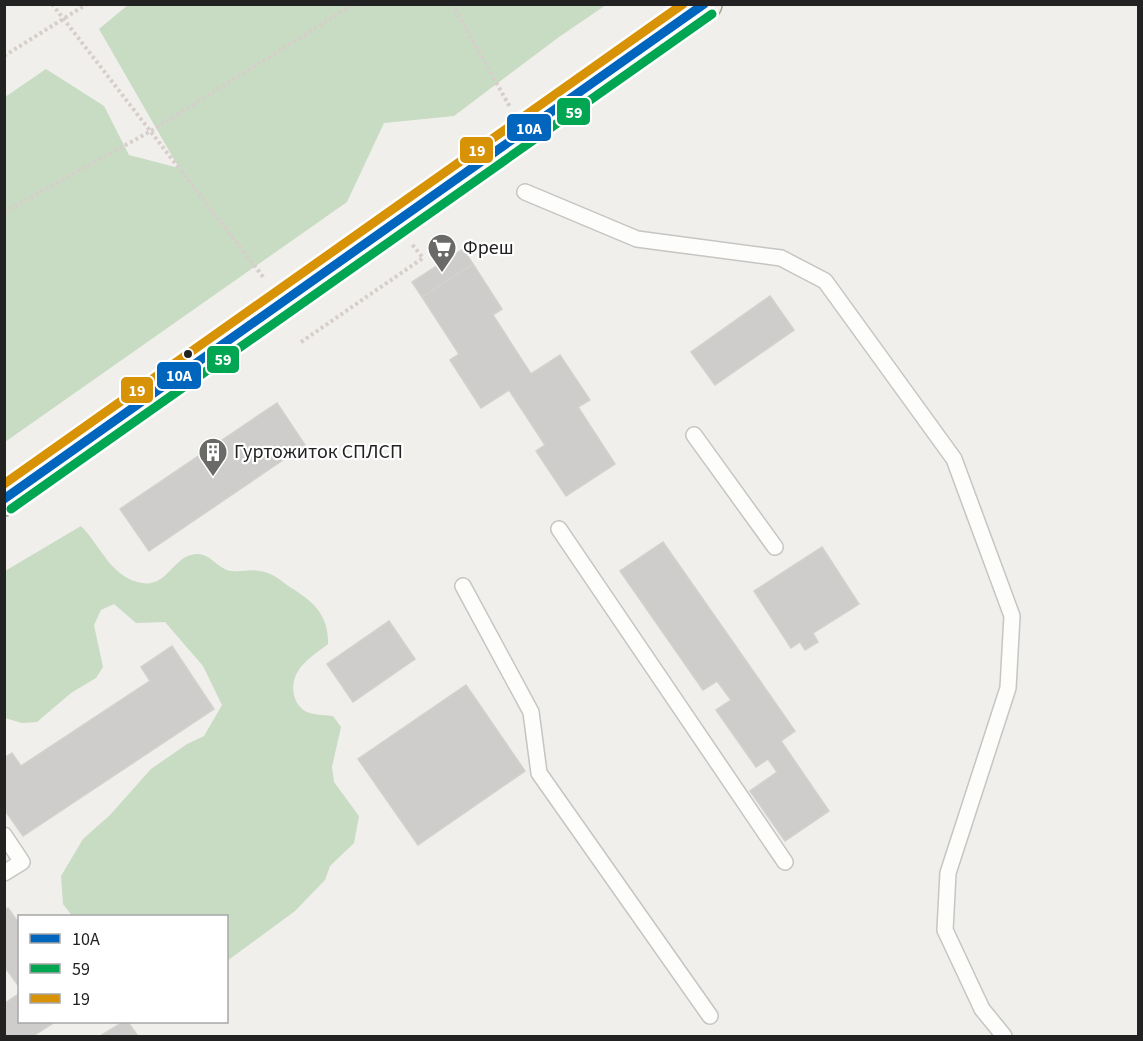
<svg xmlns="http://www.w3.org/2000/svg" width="1143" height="1041" font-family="'Source Sans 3',sans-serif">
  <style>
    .forest { fill: #c8dcc3 }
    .building { fill: #cecdcb; stroke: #d3d1cd; stroke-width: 1.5 }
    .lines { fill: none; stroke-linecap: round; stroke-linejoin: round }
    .lane-casing { stroke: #c6c5c3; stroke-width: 18 }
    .primary-casing { stroke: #a5a089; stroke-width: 36 }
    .path { stroke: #d7cecb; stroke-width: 4; stroke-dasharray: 3 3; stroke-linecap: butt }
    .lane { stroke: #fdfdfc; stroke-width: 15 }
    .primary { stroke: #f1eee8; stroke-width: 33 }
    .bus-1-casing { stroke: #fff; stroke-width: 14 }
    .bus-2-casing { stroke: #fff; stroke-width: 14 }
    .bus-3-casing { stroke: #fff; stroke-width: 14 }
    .bus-1 { stroke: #0065bd; stroke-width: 9 }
    .bus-2 { stroke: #00a651; stroke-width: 9 }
    .bus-3 { stroke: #d79205; stroke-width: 9 }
    .bus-dot { fill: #222; stroke: #fff; stroke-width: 2 }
    .labels { text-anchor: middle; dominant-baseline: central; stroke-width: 4.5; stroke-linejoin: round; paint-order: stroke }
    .poi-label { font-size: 20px; fill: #222; stroke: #fff; text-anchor: start }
    .line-badge { stroke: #fff; stroke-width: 2 }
    .badge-label { font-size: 16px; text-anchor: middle; font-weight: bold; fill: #fff }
  </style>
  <rect width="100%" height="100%" fill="#f0efeb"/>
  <path class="forest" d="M129 4H606V5L559 37 454 116 384 123 347 202 5 442V97L46 69 104 106 129 155 179 168 99 29Z
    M81 526C101 546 111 578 142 583 166 587 172 560 191 555 209 549 216 569 232 571 241 572 250 569 259 571 270 572 278 578 287 585 311 600 329 613 328 644 311 657 289 670 294 695 295 701 300 708 305 711 311 715 325 715 333 716L341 727 332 767 334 782 359 816 354 843 330 866 325 880 295 911 227 961 226 916H72L63 904 61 876 83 839 110 815 151 769 187 744 204 736 222 705 203 666 165 622 136 623 114 604 101 610 94 625 103 667 96 678 71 693 37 722 22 723 5 718V571Z"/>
  <path class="building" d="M463 249 473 264 422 297 412 282Z
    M473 264 502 309 493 315 531 374 560 355 590 400 578 407 615 464 566 496 536 451 545 445 509 390 481 408 450 360 459 354 422 297Z
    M770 296 794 330 715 385 691 352Z
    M277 403 305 445 149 551 120 509Z
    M663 542 795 731 781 741 829 811 785 841 750 791 777 772 768 759 756 767 716 710 731 700 717 681 703 690 620 571Z
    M822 547 859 604 813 633 818 642 805 650 800 642 791 648 754 591Z
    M389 621 415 659 353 702 327 664Z
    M172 646 214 709 23 836 4 809V758L12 753 21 766 150 681 141 667Z
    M466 685 525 771 418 845 358 759Z
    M8 908 20 925V988L4 966V910Z
    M20 993V1022H55L33 1036H4V1004Z
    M123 1022H128L138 1036H100Z"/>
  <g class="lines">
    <g class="lane-casing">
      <path id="lane" d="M525 192 637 239 781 258 825 281 954 459 1012 616 1008 688 948 873 945 930 982 1009 1004 1036
        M694 435 775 547
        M559 529 785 862
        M463 586 531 712 539 773 710 1016
        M4 835 22 862 4 873"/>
    </g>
    <g class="primary-casing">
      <path id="primary" d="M4 499 705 4"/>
    </g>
    <path class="path" d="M52 4 264 278
      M452 4 510 107
      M4 56 87 4
      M4 212 151 131 354 4
      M301 342 423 258 411 243"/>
    <use href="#lane" class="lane"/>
    <use href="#primary" class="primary"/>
    <g class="bus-1-casing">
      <path id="bus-1" d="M4 499 704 4"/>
    </g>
    <g class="bus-2-casing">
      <path id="bus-2" d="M11 509 712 14"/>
    </g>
    <g class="bus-3-casing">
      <path id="bus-3" d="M4 484 683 4"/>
    </g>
    <use href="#bus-1" class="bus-1"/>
    <use href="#bus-2" class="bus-2"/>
    <use href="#bus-3" class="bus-3"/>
  </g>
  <defs>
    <g id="supermarket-pin" transform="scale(1.5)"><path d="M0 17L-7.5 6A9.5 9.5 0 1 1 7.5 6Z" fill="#6a6a68" stroke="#fff"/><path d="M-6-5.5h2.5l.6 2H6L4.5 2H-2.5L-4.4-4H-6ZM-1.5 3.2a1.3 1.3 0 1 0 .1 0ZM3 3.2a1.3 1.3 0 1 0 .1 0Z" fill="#fff"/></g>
    <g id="building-pin" transform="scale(1.5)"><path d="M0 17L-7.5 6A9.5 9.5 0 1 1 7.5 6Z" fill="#6a6a68" stroke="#fff"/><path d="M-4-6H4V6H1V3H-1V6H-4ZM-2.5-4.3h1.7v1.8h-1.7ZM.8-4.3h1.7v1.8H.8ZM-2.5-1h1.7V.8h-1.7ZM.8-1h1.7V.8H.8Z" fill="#fff"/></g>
  </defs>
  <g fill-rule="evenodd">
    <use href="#supermarket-pin" x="442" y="248"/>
    <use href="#building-pin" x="213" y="452"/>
  </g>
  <circle class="bus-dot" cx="188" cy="354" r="5"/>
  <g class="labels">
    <g class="poi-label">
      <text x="463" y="248">Фреш</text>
      <text x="234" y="452">Гуртожиток СПЛСП</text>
    </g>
  </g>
  <g class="line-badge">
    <rect x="556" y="97" width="35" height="29" rx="6" fill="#00a651"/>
    <rect x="506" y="113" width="46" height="29" rx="6" fill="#0065bd"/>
    <rect x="459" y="136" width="35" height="28" rx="6" fill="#d79205"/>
    <rect x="206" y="345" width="34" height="29" rx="6" fill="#00a651"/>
    <rect x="156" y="361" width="46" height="29" rx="6" fill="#0065bd"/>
    <rect x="120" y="376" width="34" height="28" rx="6" fill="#d79205"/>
  </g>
  <g class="badge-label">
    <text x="574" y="118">59</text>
    <text x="529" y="134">10А</text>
    <text x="477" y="156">19</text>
    <text x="223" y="365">59</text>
    <text x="179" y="381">10А</text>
    <text x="137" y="396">19</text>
  </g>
  <rect width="1143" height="1041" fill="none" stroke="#222222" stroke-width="12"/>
  <rect x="18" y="915" width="210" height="108" fill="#ffffff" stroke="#a7a7a7" stroke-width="1.5"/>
  <rect x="30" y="934" width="30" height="9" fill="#0065bd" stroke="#a7a7a7" stroke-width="1.5"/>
  <text x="72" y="945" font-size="18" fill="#222222">10А</text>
  <rect x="30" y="964" width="30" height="9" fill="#00a651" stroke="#a7a7a7" stroke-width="1.5"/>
  <text x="72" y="975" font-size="18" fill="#222222">59</text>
  <rect x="30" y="994" width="30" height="9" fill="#d79205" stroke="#a7a7a7" stroke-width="1.5"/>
  <text x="72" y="1005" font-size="18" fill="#222222">19</text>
</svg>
